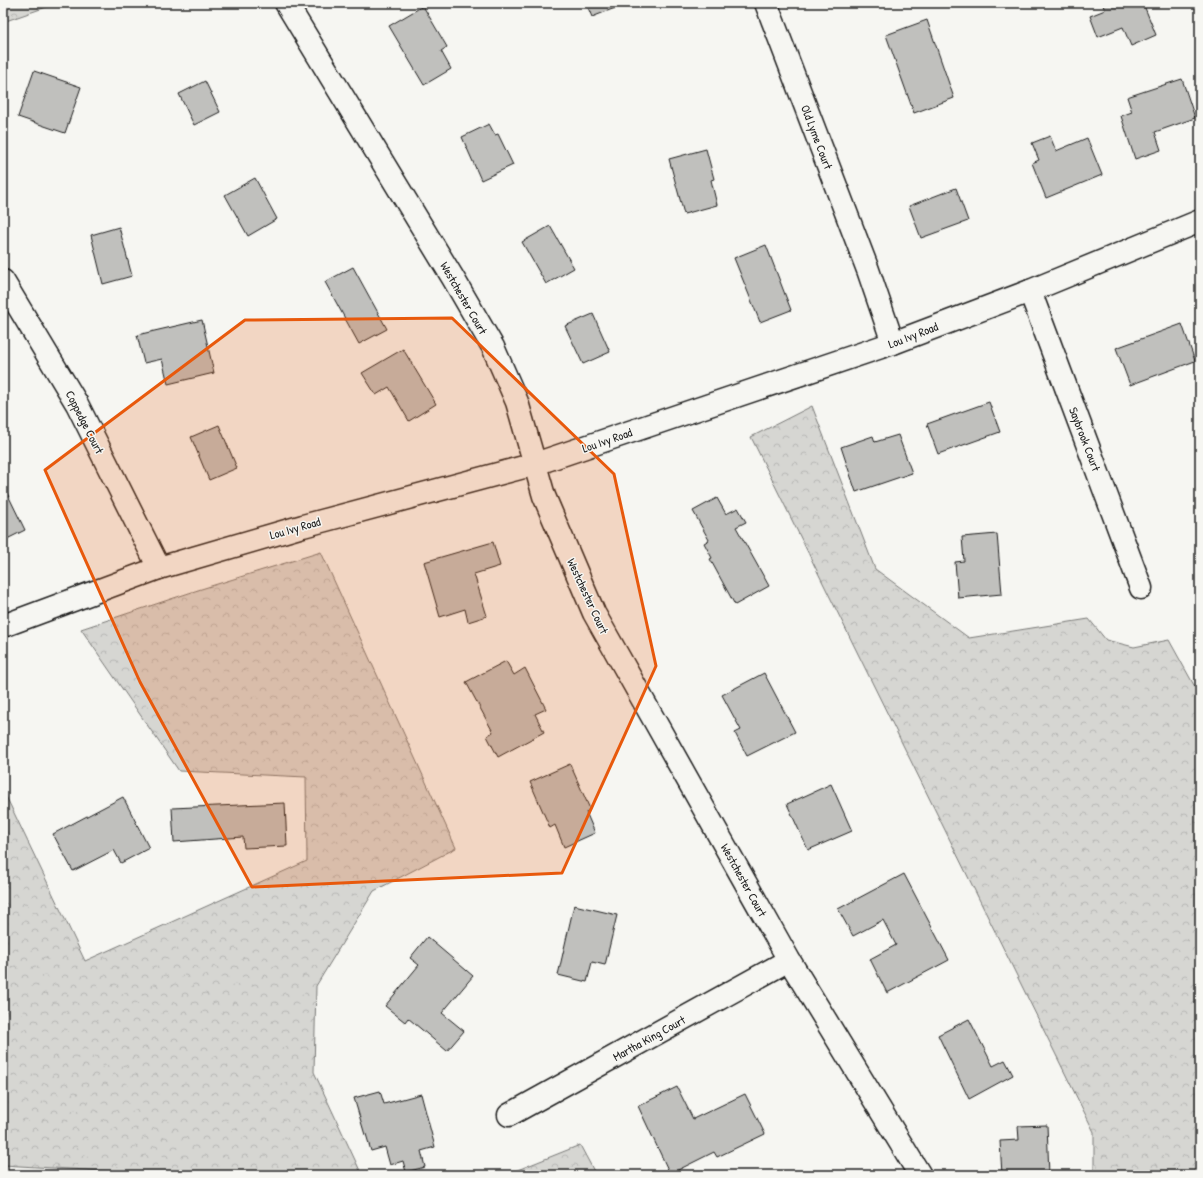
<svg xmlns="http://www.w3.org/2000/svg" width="1203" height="1178" font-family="'Patrick Hand',sans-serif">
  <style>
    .forest { fill: url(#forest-crowns); stroke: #797977 }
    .building { fill: #c0c0bd; stroke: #1c1c1c }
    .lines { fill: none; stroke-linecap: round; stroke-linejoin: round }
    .minor-casing { stroke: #1c1c1c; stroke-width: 25 }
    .tertiary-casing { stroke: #1c1c1c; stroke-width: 25 }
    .minor { stroke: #f6f6f2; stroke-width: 22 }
    .tertiary { stroke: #f6f6f2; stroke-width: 22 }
    .marked { fill: #e8590c; fill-opacity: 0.2; stroke: #e8590c; stroke-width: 3; stroke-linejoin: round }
    .labels { text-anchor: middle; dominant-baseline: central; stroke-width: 3; stroke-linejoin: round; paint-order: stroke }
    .street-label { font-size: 12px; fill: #1c1c1c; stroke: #f6f6f2 }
  </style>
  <defs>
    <pattern id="forest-crowns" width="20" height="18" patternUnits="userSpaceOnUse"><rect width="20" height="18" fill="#d6d6d2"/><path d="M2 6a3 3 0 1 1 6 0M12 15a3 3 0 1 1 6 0" fill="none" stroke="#b7b7b4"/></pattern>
  </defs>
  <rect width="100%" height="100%" fill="#f6f6f2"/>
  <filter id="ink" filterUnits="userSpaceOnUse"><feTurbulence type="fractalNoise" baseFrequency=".025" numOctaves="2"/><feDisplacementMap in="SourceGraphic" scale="8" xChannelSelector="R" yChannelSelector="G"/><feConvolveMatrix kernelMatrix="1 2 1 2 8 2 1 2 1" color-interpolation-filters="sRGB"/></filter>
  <g filter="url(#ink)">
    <path class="forest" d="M3 3H58L3 22Z
      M812 406 875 569 969 638 1089 619 1106 640 1134 647 1169 640 1200 696V1175H1094V1132L751 437Z
      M321 552 456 848 374 891 316 986 314 1072 362 1175H170L3 1165V790L85 961 307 861 306 777 179 771 81 629 198 590Z
      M580 1145 596 1175H505Z"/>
    <path class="building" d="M586 3H628L592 17Z
      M1102 3H1143L1156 35 1131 46 1123 27 1098 37 1090 16 1105 10Z
      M423 6 447 47 441 51 451 69 424 85 389 26Z
      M927 20 954 98 914 113 886 35Z
      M34 71 81 87 65 133 18 117Z
      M1182 79 1195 118 1155 132 1161 150 1135 159 1121 116 1132 112 1127 97Z
      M205 81 220 112 194 125 179 94Z
      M489 124 495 135 498 134 513 165 481 180 462 137Z
      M1050 136 1056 151 1087 138 1102 175 1046 198 1032 163 1039 160 1032 143Z
      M706 149 714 179 711 180 717 205 684 214 669 159Z
      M255 178 277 219 248 236 225 195Z
      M956 188 968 221 921 238 909 206Z
      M550 226 574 268 546 284 522 242Z
      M119 227 132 276 103 284 91 235Z
      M766 245 791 310 760 322 734 258Z
      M353 267 387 329 359 344 325 282Z
      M593 314 610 352 583 364 565 326Z
      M202 320 214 373 168 384 162 359 144 363 137 335Z
      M1182 324 1195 361 1130 385 1116 348Z
      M403 349 436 404 409 421 389 387 376 395 362 373Z
      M989 402 1000 432 938 454 927 424Z
      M219 425 237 468 209 480 191 437Z
      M898 435 912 473 856 492 841 447 873 436 875 442Z
      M6 491 25 530 3 541V493Z
      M717 498 726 514 738 508 746 522 736 527 769 586 735 605 710 559 712 558 704 543 709 540 693 511Z
      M997 534 1002 594 958 598 955 562 964 561 962 537Z
      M493 542 500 566 474 574 487 616 468 622 465 609 440 617 424 562Z
      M506 661 514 675 525 668 546 709 535 714 544 732 498 757 487 736 493 732 466 682Z
      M764 673 795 732 747 756 735 733 741 730 722 695Z
      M570 764 590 809 586 812 595 833 564 847 555 825 550 828 530 782Z
      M831 784 852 831 808 850 787 804Z
      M123 797 149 848 121 863 114 850 73 871 53 834Z
      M285 803 287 846 244 848 243 837 174 842 172 808Z
      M904 874 949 960 887 993 870 959 896 945 883 920 853 936 838 909Z
      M574 905 617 915 605 965 592 962 587 982 558 975Z
      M427 937 473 976 442 1013 464 1031 447 1051 408 1018 405 1022 385 1006 419 965 410 958Z
      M969 1019 993 1066 1005 1060 1013 1075 969 1099 938 1035Z
      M677 1087 693 1119 745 1094 765 1134 717 1157 714 1152 670 1174 638 1106Z
      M380 1091 384 1104 421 1094 435 1147 421 1151 425 1167 406 1172 403 1161 390 1165 385 1147 371 1151 366 1134 365 1135 354 1098Z
      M1047 1125 1049 1175H1002L1000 1141 1019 1140 1018 1126Z"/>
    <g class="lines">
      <g class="minor-casing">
        <path id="minor" d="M286 3 453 278 493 347 517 402 544 496 594 613 789 960 920 1175
          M766 3 868 270 893 343
          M3 281 77 404 159 568
          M1030 291 1141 588
          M509 1115 789 960"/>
      </g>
      <g class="tertiary-casing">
        <path id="tertiary" d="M3 626 159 568 303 526 535 464 893 343 1030 291 1200 221"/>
      </g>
      <use href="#minor" class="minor"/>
      <use href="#tertiary" class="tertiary"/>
    </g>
  </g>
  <path class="marked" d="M452 318 614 474 656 666 562 873 252 887 140 682 45 470 245 320Z"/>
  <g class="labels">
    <g class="street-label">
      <text transform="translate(817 137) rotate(69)">Old Lyme Court</text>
      <text transform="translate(464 298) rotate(60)">Westchester Court</text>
      <text transform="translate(913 335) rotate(-21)">Lou Ivy Road</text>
      <text transform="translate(85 422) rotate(63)">Coppedge Court</text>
      <text transform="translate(1085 439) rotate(69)">Saybrook Court</text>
      <text transform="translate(607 440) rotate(-19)">Lou Ivy Road</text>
      <text transform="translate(295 528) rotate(-16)">Lou Ivy Road</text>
      <text transform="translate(588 596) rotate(65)">Westchester Court</text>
      <text transform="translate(744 880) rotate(61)">Westchester Court</text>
      <text transform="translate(649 1038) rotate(-29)">Martha King Court</text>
    </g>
  </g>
  <rect width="1203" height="1178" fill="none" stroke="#f6f6f2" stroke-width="16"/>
  <rect x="8" y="8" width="1187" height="1162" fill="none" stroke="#1c1c1c" stroke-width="1.5" filter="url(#ink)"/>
</svg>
